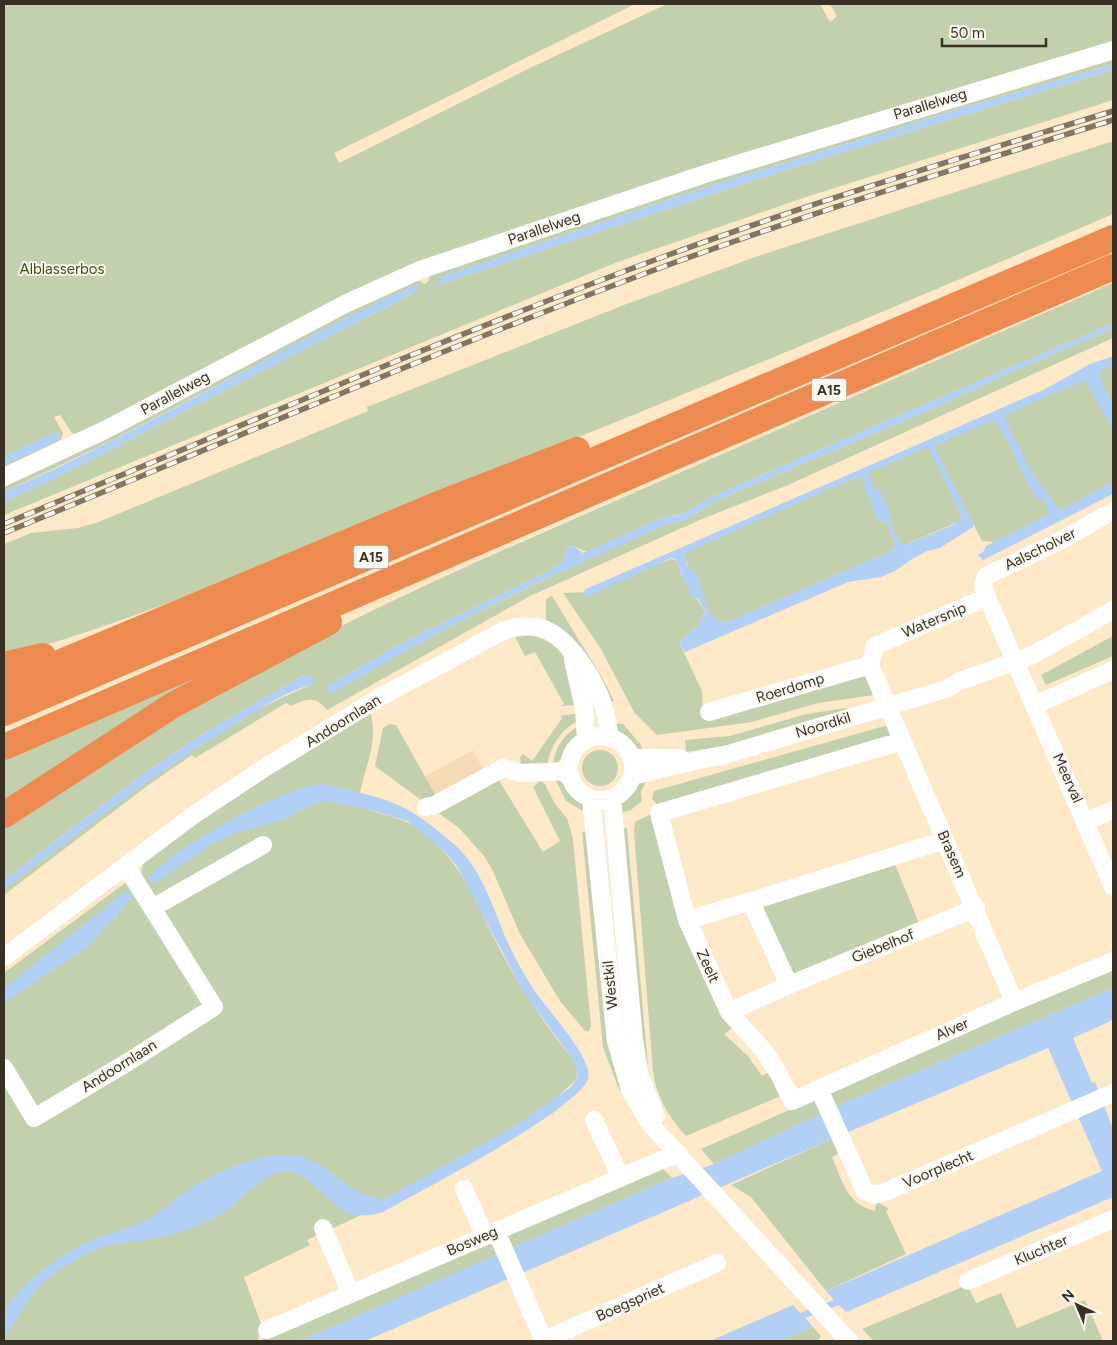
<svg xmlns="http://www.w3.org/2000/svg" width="1117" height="1345" font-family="Figtree,sans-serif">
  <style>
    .built { fill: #f5dbb5 }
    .green { fill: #c3d0ae }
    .water { fill: #b2d0f5; fill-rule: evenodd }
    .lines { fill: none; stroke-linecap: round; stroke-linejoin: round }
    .minor { stroke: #fff; stroke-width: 18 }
    .highway { stroke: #ec8a4f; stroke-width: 26 }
    .rail-casing { stroke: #827561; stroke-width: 5.5 }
    .rail { stroke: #fcf8f1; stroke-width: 4; stroke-dasharray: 11; stroke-linecap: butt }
    .labels { text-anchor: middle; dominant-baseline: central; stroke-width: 4; stroke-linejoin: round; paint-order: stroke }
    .shield { fill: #fcf8f1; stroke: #736c62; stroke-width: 1 }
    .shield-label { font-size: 14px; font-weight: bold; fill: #383024 }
    .street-label { font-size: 15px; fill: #383024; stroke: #fcf8f1 }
    .park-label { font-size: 15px; fill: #405211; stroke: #fcf8f1 }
  </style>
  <rect width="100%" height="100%" fill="#fde8c8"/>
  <path class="built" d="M473 750 483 769 433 797 422 778Z"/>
  <path class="green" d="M4 4H635L334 153 339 163 532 67 667 4H820L830 22 837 16 830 4H1113V44L511 233 95 428 78 434 72 433 60 415 54 417 63 433 61 440 4 470V464L54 443 60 437 50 436 4 456Z
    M1113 60V64L955 110 688 193 505 255 439 285 789 169 1113 70V100L803 198 615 263 4 515V502L64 474 412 294 414 285 248 369 113 440 4 492V483L360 303 418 280 424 284 428 282 430 274 605 213Z
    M1113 141V214C877 315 641 413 403 508 271 561 141 620 4 657V544L31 533 78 528 96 523 368 411 367 407 624 305 758 256Z
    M1113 283V323L727 490 705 500 685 513 662 518 587 552 573 546 568 547 563 562 558 566 394 647 328 686 329 693 456 623 590 557 668 524 685 520 718 500 921 414 1012 372 1113 329V338L788 485 702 519 530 596 327 710C316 695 305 699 291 706L286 703 195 758 192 755 147 786 4 895V889C99 816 199 730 311 685L304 675 204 733 143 774 4 880V826C84 775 165 722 248 675 324 632 405 595 485 558Z
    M1113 364V485L994 542 982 541 933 445Z
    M929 446 962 515 960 521 725 623C718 621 713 618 710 612 703 602 683 561 685 551Z
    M671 559 677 561 682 575 705 612 699 625 679 642 702 691 703 716 864 672 874 695 818 703 752 722 657 735 634 712 601 649 563 593 588 592Z
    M552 596 604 681 614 701 607 702 569 637 565 631 546 622V599Z
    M289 632 4 801V761Z
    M523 635C566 637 571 671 580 705L560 706 564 704 535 652 525 656 515 637Z
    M1113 636V656L1046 685 1041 675Z
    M847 708 848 711 724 746 686 752 685 740 730 736 806 714Z
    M370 710C379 743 366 762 360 793L323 784C338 793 354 804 370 810 389 817 405 818 422 831 461 861 477 904 498 946 519 986 543 1022 571 1057L576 1066 577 1079 558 1096 554 1106 405 1195 307 1240 310 1245 244 1277 263 1329 260 1332 258 1341H4V973L125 883H128L130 891 145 881 141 874 143 864 191 824Z
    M580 713 581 719C562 728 551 744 547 765L521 767 520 757 523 754 532 761 563 717 560 716Z
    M611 723 623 724 641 745 644 754C629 749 619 737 611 723Z
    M390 724 396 725 441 805 498 779 543 852 560 841 533 787 540 781 545 784 555 804 567 818 573 839 591 1026 589 1031H585L560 1001 520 934 492 869 484 856 459 828 375 766 383 728Z
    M581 725C578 740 566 756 553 766 554 747 565 733 581 725Z
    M888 725 893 737 658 805 652 799 654 791Z
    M582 768a18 18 0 1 1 36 0a18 18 0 1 1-36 0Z
    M555 779C566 783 584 803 588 814L566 801Z
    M639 780 646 781 641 792 642 801 631 810 618 814 619 803Z
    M653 813 734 1027 724 1034 748 1056 762 1076 771 1071 783 1095 686 1136C669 1118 656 1096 653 1071L634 832 635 822Z
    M619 828H627L649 1078 645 1081Z
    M591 831 595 871 637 1117 618 1087 603 1047 582 832Z
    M894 862 919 923 799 976 790 973 762 910V903Z
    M1113 967V988L835 1107 829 1092Z
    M812 1100 819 1104 823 1114 714 1164 701 1149Z
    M834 1138 841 1152 832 1157C843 1182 846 1203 875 1211L876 1201 889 1209 886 1211 906 1254 826 1291 751 1197 731 1185Z
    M659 1165 672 1178 512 1248 505 1233Z
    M491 1239 499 1255 300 1341H262L265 1333Z
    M967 1285 976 1303 1001 1293 1017 1328 1085 1300 1103 1341H874L862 1329Z
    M813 1327 821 1336 818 1341H780Z"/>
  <path class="water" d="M1113 64V70L789 169 439 285 437 281 440 277 688 193 955 110Z
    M414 285 419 286 418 289 412 294 64 474 4 502V492C144 431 275 349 414 285Z
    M1113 323V329L1012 372 921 414 718 500 685 520 668 524 545 579 456 623 337 690 329 693 326 690 328 686 394 647 558 566 563 561 568 547 573 546 583 553 662 518 685 513 705 500 727 490Z
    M1113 356V366L1101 371 1099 375 1113 406V431L1085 380 1007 414 1005 418 1028 466 1058 508 1063 509 1113 481V494L983 560 978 555 983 552 986 546 1049 514 1044 500 1036 498 999 425 991 421 934 446 973 523V527L940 548 927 551 912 559 895 571 881 577 848 582 685 652 679 642 699 625 705 612 698 598 692 597 676 560 671 558 587 597 583 592 586 589 1045 389 1090 364ZM926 448 930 451 962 518 953 525 905 545 900 543 889 520 891 514 880 491 874 488 868 473ZM857 477 862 478 878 521 886 523 895 544 893 550 725 623C703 618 705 590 696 574 694 571 690 569 687 566L685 553Z
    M58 431 60 437 54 443 4 464V456Z
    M304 675 316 679 315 684C287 690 258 710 234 725 152 774 80 833 4 889V880L143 774 204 733Z
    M323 784C352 791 388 797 413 813 428 822 442 834 455 845 482 869 493 908 507 941 514 957 523 972 532 987 544 1006 595 1060 588 1079 575 1112 420 1191 383 1212 343 1224 337 1203 309 1181 303 1177 297 1172 289 1171 264 1169 242 1202 221 1214 198 1227 172 1236 146 1240 130 1242 112 1243 98 1249 84 1255 70 1263 58 1271 32 1288 20 1314 4 1338V1311C23 1282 62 1252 95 1239 112 1232 131 1228 148 1219 160 1212 170 1203 181 1195 209 1175 252 1154 287 1155 331 1155 344 1198 384 1199L513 1127 571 1087 577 1079 576 1066 571 1057 523 991 457 866 443 850 408 821 360 807 324 801 315 803 282 820 233 834 212 844 156 883H153L149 877C174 847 285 786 323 784Z
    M130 892 133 897 89 946 4 1003V988L124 893Z
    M1113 988V1020L1073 1038 1092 1083 1095 1082 1113 1129V1197L846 1312 839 1305 805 1318 813 1327 780 1341H710L793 1305 800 1313 834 1300 826 1291 1102 1171 1048 1048 846 1133 365 1341H300L672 1178 714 1164 835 1107Z"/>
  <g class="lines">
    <path class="minor" d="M4 477 105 430 347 303 420 270 708 173 1113 50
      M987 597 983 587 986 576 1062 540 1113 511
      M573 660 584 708 586 740
      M1035 705 1113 670
      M709 712 870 665
      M569 768a32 32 0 1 1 64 0a32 32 0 1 1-64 0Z
      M902 741 659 813 687 920 729 1012 764 1051 779 1074 792 1101 1014 1002 1113 961
      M631 758H680
      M632 776C663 769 693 760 725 755L949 688 960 681 1031 656 1113 610
      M612 798 634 1040 640 1076 656 1116
      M591 799 616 1041 630 1090 650 1124 849 1341
      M426 807 435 805 503 768 521 773 569 771
      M1087 821 1113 810
      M945 840 755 900V911L789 985 976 908
      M154 907 263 845
      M687 920 755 900
      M4 957 192 816 266 767 382 696 507 629C517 627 528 625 538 627 567 633 596 681 604 708 607 717 608 728 610 738
      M1014 1002 870 665 875 646 987 597 1113 887
      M729 1012 789 985
      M4 1068 34 1118 128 1062 214 1007 126 866
      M819 1089 865 1191 874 1195 885 1192 1113 1093
      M594 1120 621 1178
      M464 1189 485 1236
      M323 1228 351 1294
      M496 1231 544 1341
      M968 1281 1113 1219
      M267 1330 678 1153
      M542 1341 717 1263"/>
    <path class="highway" d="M4 665 43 656
      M4 686 441 503 577 450
      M4 713 1113 238
      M4 747 1113 267
      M4 815 173 705 329 622"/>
    <g class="rail-casing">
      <path id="rail" d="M4 524C222 434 439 340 660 258 809 203 961 158 1113 111
        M4 533C218 445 432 353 649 272 802 215 958 168 1113 120"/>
    </g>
    <use href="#rail" class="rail"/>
  </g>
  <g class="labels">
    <g class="shield">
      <rect x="811.5" y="378.5" width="35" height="23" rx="4"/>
      <rect x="353.5" y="545.5" width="35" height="23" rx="4"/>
    </g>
    <g class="shield-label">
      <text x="829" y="390">A15</text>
      <text x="371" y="557">A15</text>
    </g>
    <g class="street-label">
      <text transform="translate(930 104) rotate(-17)">Parallelweg</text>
      <text transform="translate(544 228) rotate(-19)">Parallelweg</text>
      <text transform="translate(175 393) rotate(-28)">Parallelweg</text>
      <text transform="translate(1040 549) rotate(-26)">Aalscholver</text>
      <text transform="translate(934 620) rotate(-23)">Watersnip</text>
      <text transform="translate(790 688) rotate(-17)">Roerdomp</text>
      <text transform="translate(343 721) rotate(-32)">Andoornlaan</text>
      <text transform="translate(823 725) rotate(-17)">Noordkil</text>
      <text transform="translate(1068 778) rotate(66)">Meerval</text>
      <text transform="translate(952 854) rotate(66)">Brasem</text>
      <text transform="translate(883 946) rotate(-22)">Giebelhof</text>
      <text transform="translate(708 966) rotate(66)">Zeelt</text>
      <text transform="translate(610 985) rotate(-96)">Westkil</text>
      <text transform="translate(952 1029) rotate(-24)">Alver</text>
      <text transform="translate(119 1066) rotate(-32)">Andoornlaan</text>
      <text transform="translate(938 1169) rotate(-23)">Voorplecht</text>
      <text transform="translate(472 1241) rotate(-23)">Bosweg</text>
      <text transform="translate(1041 1250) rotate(-23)">Kluchter</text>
      <text transform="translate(630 1302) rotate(-24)">Boegspriet</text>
    </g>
    <g class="park-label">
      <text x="62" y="269">Alblasserbos</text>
    </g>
  </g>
  <rect width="1117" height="1345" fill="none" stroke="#383024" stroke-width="10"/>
  <g transform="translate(1077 1305) rotate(316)" stroke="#fcf8f1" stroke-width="4" paint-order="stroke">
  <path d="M0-4L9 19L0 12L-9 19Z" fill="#383024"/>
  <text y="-8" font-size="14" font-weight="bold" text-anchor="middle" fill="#383024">N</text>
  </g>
  <path d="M942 38v8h104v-8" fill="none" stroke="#383024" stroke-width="2.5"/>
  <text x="950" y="38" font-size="15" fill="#383024" stroke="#fcf8f1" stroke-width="4" paint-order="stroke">50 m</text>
</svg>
